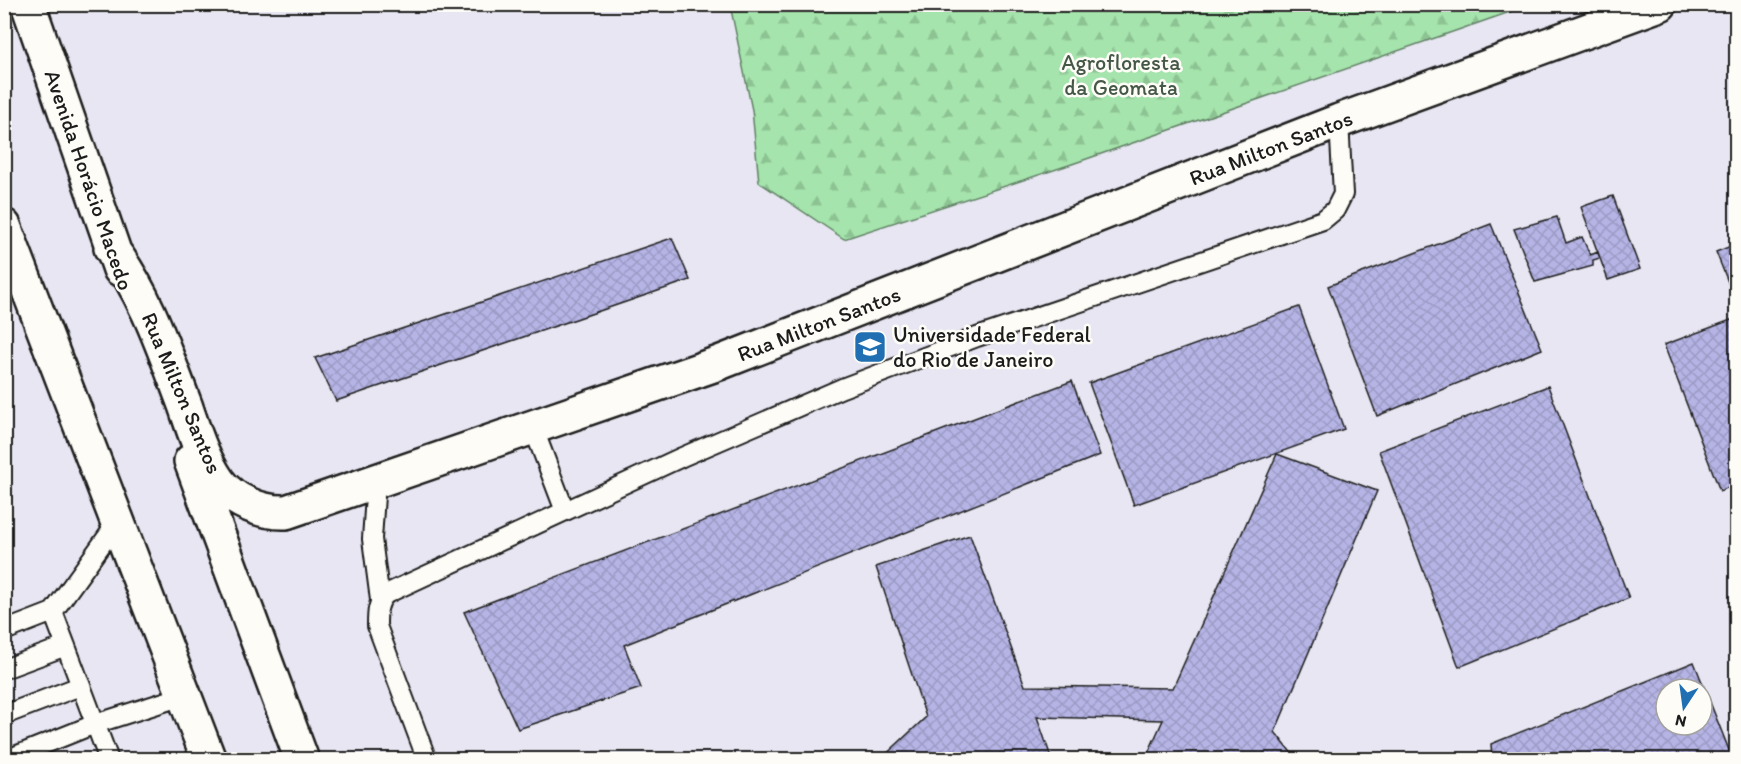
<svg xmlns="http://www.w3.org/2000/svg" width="1741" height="764" font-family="Itim,sans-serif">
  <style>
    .built { fill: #e7e6f2; fill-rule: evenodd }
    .forest { fill: url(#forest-firs); stroke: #608064; stroke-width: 1.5 }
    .building { fill: url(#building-cross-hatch); stroke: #1c1c1c; stroke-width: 1.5; fill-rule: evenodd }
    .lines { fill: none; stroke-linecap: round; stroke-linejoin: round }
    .lane-casing { stroke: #1c1c1c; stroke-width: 22 }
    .secondary-casing { stroke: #1c1c1c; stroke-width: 38 }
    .lane { stroke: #fdfcf7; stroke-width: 18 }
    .secondary { stroke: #fdfcf7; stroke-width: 33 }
    .labels { text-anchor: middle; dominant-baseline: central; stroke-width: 5; stroke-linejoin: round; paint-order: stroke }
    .park-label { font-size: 22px; fill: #455847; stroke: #fdfcf7 }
    .street-label { font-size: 22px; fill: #1c1c1c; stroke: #fdfcf7 }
    .poi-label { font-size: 22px; fill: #1c1c1c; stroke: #fdfcf7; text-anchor: start }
  </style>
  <defs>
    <pattern id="forest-firs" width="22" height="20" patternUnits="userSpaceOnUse" patternTransform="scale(1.5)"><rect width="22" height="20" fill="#a5e4ac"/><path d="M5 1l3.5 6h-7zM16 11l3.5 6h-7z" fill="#8dc393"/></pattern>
    <pattern id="building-cross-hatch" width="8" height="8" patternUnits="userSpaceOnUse" patternTransform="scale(1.5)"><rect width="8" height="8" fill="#b5b4e5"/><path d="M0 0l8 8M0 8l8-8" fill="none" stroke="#9b9ac4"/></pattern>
  </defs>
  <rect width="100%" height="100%" fill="#fdfcf7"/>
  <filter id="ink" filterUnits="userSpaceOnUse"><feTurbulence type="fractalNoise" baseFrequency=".0167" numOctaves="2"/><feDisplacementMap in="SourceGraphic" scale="12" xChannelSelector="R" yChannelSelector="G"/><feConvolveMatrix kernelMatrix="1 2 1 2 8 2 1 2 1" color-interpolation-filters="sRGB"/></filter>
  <g filter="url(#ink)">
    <path class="built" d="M4 5H1736V759H5ZM1666 689H1702V725H1666Z"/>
    <path class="forest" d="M730 5V4L1530 5 1075 163 844 239 759 182 752 110Z"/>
    <path class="building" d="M1613 196 1640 269 1608 280 1581 207Z
      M1557 217 1566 243 1582 237 1590 255 1598 252 1600 258 1593 260V266L1535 282 1514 229Z
      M1491 224 1542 349 1377 416 1328 286Z
      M672 238 690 280 336 401 315 358Z
      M1736 244V296L1734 297 1716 252Z
      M1299 307 1344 429 1134 505 1089 383Z
      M1736 318V484L1720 491 1664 345Z
      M1072 381 1100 455 624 645 641 688 518 729 464 612Z
      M1548 386 1629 598 1459 667 1379 451Z
      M1277 454 1377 491 1275 732 1297 760H1145L1163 720 1037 717 1052 760H941L939 756 935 760H880L926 717 876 567 970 535 1025 686 1173 688Z
      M1694 662 1733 760H1492L1491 744ZM1666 689H1702V725H1666Z"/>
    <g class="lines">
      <g class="lane-casing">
        <path id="lane" d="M533 427 565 511
          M376 481 372 539 380 600
          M53 612 109 760
          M4 631 53 612 117 523
          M4 669 66 646
          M4 715 80 686
          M5 760 95 724 186 695
          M427 760 377 626C377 613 377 603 386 594L682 457 842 388 977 337 1323 220 1335 210 1343 194 1339 121"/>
      </g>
      <g class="secondary-casing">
        <path id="secondary" d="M28 4 120 269
          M4 226 209 760
          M111 248C147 296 164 350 185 405 194 431 202 458 218 481 232 501 262 513 286 512L719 363 1339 121 1660 4
          M191 461 302 760"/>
      </g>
      <use href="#lane" class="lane"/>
      <use href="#secondary" class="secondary"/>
    </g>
  </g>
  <defs>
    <g id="university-square" transform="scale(1.725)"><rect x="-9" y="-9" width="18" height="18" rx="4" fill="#1f6fb2" stroke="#fdfcf7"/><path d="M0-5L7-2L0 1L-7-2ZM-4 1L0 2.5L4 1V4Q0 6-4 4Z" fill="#fff"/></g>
  </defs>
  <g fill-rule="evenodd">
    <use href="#university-square" x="870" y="347"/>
  </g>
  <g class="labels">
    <g class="park-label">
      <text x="1121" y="62">Agrofloresta<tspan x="1121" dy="25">da Geomata</tspan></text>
    </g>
    <g class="street-label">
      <text transform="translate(1271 148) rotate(-21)">Rua Milton Santos</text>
      <text transform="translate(89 180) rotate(71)">Avenida Horácio Macedo</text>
      <text transform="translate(819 324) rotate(-21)">Rua Milton Santos</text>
      <text transform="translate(182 393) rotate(67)">Rua Milton Santos</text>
    </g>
    <g class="poi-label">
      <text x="893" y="334">Universidade Federal<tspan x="893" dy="25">do Rio de Janeiro</tspan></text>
    </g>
  </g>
  <rect width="1741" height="764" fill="none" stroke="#fdfcf7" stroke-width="24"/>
  <rect x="12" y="12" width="1717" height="740" fill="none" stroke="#1c1c1c" stroke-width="2" filter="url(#ink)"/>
  <g transform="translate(1684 707) rotate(193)"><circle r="28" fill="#fdfcf7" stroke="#a3a29f" stroke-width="1.5"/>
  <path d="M0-4.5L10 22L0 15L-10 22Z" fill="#1f6fb2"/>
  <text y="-9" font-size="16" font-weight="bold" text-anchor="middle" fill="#1c1c1c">N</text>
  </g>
</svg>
